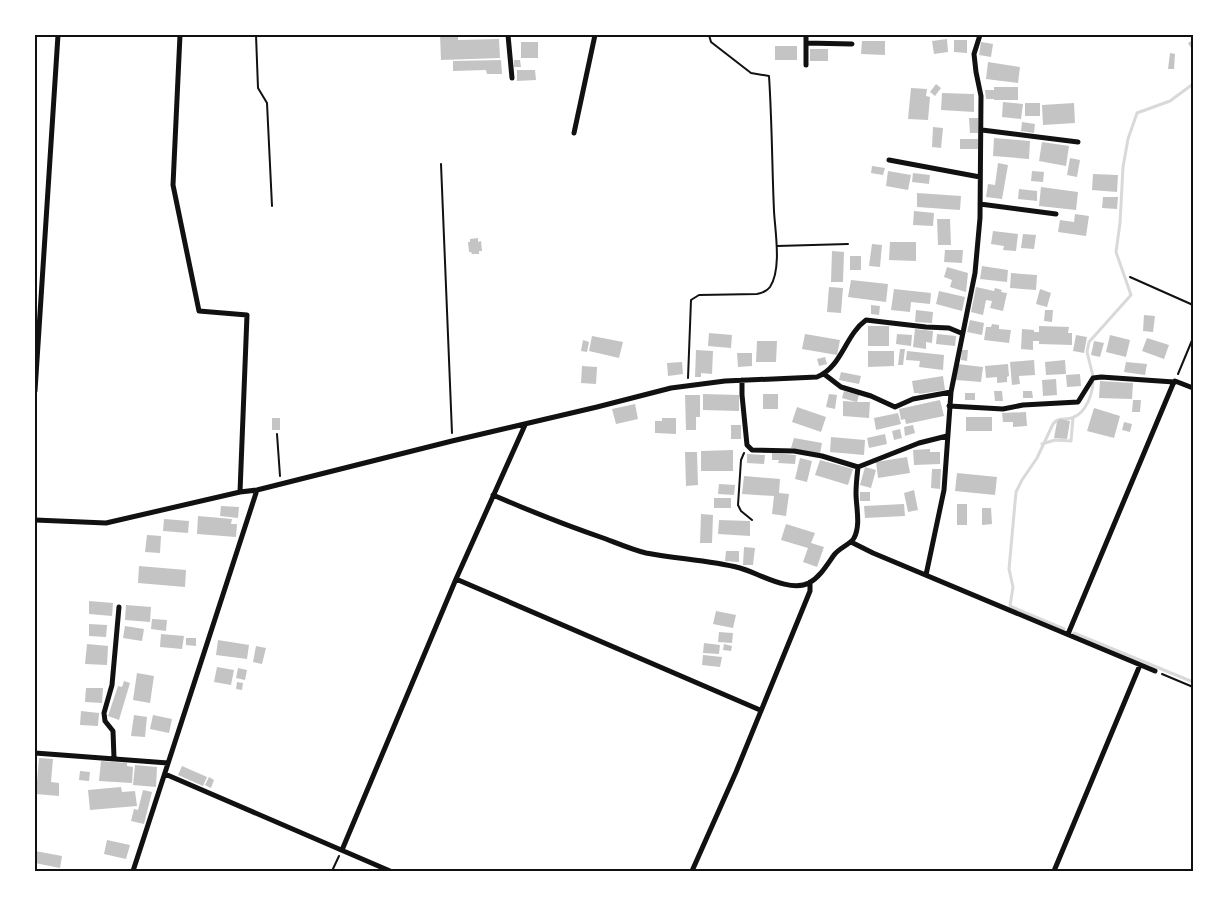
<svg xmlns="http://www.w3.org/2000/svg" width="1228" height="906" font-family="'Sofia Sans Condensed',sans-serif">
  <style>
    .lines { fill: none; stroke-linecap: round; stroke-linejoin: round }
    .stream { stroke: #d9d9d9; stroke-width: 3 }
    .building { fill: #c4c4c4 }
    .path { stroke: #111; stroke-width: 2 }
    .minor { stroke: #111; stroke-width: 5 }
    .neatline { fill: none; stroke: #111; stroke-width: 2 }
  </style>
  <rect width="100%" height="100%" fill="#fff"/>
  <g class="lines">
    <path class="stream" d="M1093 376 1087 352 1089 342 1131 295 1116 252 1120 223 1123 167 1128 139 1137 113 1170 101 1193 84
      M1042 444 1055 440 1071 441 1073 418
      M1064 629 1010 606 1013 587 1009 569 1016 492 1022 480 1037 458 1053 424C1059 416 1066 421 1074 417 1086 412 1092 395 1093 383
      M1074 633 1193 682"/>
  </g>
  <path class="building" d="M440 35H458V40L499 39 500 58 441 60Z
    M947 39 948 52 934 54 932 41Z
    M954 40H967V53L954 52Z
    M1193 40V51L1188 43Z
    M862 41H885V55L861 54Z
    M521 42H538V58H521Z
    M981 42 993 44 991 57 979 55Z
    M775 46H797V60H775Z
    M810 49H828V61H810Z
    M1170 53 1175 54 1174 69H1168Z
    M501 60 502 74H487L486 70 453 71V61Z
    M514 60H520L521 67H514Z
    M988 62 1020 67 1018 83 986 79Z
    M517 70H535L536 80 517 81Z
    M936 84 941 88 935 96 930 92Z
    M994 87H1018V100H994V99H986L985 90H994Z
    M911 88 927 89 926 96 930 97 928 120 908 119Z
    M942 93 974 94V112L941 110Z
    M1003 102 1023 104 1021 119 1002 117Z
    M1025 103H1040V116H1025Z
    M1074 103 1075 123 1043 125 1042 105Z
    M969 118H978V133H970Z
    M1022 122 1035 124 1034 133 1021 131Z
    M933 127 943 128 941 148 932 147Z
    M994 138 1030 141 1029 159 993 156Z
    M960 139H978V149H960Z
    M1042 142 1069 146 1066 166 1039 161Z
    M1070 158 1080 160 1077 177 1067 175Z
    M998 163 1008 165 1002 199 986 197 988 184 995 185Z
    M872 166 885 168 883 175 871 173Z
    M888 171 911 175 908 190 886 186Z
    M1032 171 1044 172 1043 182 1031 181Z
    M913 173 930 175 929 184 912 182Z
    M1093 174 1118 175 1117 192 1092 190Z
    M1041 187 1078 192 1076 210 1039 206Z
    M1019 189 1037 191V201L1018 199Z
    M917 193 961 196 960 210 917 207Z
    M1103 197H1118L1117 209 1102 208Z
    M914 211 934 213 933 226 913 225Z
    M1075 214 1089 216 1086 236 1058 232 1060 220 1074 222Z
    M937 219H950L951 245H938Z
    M993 231 1018 234 1016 251 1003 250 1004 246 991 244Z
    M1023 234 1036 235 1034 249 1021 248Z
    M478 238V242L481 241 482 251H479V254H472L471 252H469L468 242H470V239Z
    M890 242H916V261L889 260Z
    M872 244 882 245 880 267 869 266Z
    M945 250H963L962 263 944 262Z
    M832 251 844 252 843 282H831Z
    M850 256H861V270H850Z
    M982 266 1008 270 1007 282 980 279Z
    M947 267 968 273 966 292 950 287 952 280 944 277Z
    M1011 273 1037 275 1036 290 1010 288Z
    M851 280 888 284 886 302 848 297Z
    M829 287 843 288 841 313 827 312Z
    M976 287 994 291 995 288 1002 290 1001 292 1007 293 1003 311 990 308 992 301 986 300 983 315 971 312Z
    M894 289 931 293 930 304 911 302 910 312 891 310Z
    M1040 289 1051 293 1047 307 1036 304Z
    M939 291 965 297 962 311 936 304Z
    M871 305 880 306 879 315 871 314Z
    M916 310 933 312 932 323 915 322Z
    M1045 310H1053L1052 322 1044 321Z
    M1144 315 1155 316 1153 332 1143 331Z
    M970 320 984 323 982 335 967 332Z
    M992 324 999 325V329L1011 330 1009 343 984 340 986 327H991Z
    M868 326H889V346H868Z
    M1039 326 1069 327 1068 333H1072V345L1039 344V341H1033V350L1021 349 1022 329 1034 330V332H1039Z
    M915 329 933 331 932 343 926 342V349L913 347Z
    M709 333 732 335 731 348 708 346Z
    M805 334 840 340 837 355 802 349Z
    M897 334 912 335 911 346 896 344Z
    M937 334 956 336 955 346 936 344Z
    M1076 335 1087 337 1084 353 1073 351Z
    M1110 335 1130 340 1126 357 1106 352Z
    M592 336 623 342 619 358 589 351Z
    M1147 338 1169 345 1164 359 1142 351Z
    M583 340 589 342 587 352 581 351Z
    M757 341H777L776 362H756Z
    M1094 341 1104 343 1100 357 1091 355Z
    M900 349H905L903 365H898Z
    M696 350 713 351 712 374 701 373V377H695Z
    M962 350H968L967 361 961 360Z
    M868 351H894V366L868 367Z
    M907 351 944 355 943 370 919 367 920 361 906 360Z
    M737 353H752V366L738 367Z
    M825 357 827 364 819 366 817 359Z
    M1034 360 1035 375 1019 376 1020 384 1012 385 1010 362Z
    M1065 360 1066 374 1046 375 1045 362Z
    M682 362 683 374 668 376 667 363Z
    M1126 362 1147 364 1145 375 1124 372Z
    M957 364 983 367 981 382 956 380Z
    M1008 364 1009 376 1007 377V382L997 383V377L986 378 985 366Z
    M582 366 597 367 596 384 581 383Z
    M841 372 861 376 859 384 839 380Z
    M1080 374 1081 386 1067 387 1066 375Z
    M943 376 945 390 919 394V393H914L912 381Z
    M1056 379 1057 395 1043 396 1042 380Z
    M1100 381 1133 383 1132 399 1099 398Z
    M844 391 859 395 857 402H870L869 418 843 416V401L856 402 842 398Z
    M994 391H1002L1003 401H995Z
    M1023 391H1032L1033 398H1023Z
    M965 393H975V400H965Z
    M703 394 739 395V411L703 410Z
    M763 394H778V409H763Z
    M829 394 837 395 835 409 826 407Z
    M685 395H700V417H696V430H686Z
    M940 400 944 416 906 424 905 419 901 420 899 409Z
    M1133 400H1141L1140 412H1132Z
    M635 404 638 419 616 424 612 409Z
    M797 407 826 417 821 432 792 422Z
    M1094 408 1120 416 1114 438 1087 431Z
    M1026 412 1027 426 1013 427V422H1003L1002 413Z
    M898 413 901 424 876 430 874 418Z
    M966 417H992V431H966Z
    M272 418H280V430H272Z
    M662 418H676V434L655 433V421H662Z
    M1060 419 1070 421 1067 439 1054 438 1057 422Z
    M1124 422 1132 424 1130 432 1122 430Z
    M731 425H741V439H731Z
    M913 425 915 433 905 436 904 427Z
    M900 429 902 438 894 440 892 431Z
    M885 434 887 444 869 448 867 438Z
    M831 437 865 440 864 455 830 452Z
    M794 438 822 443 820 454 791 448Z
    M930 449V452H940V464L914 465 913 450Z
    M733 450V471H701V451Z
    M685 452H697L698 485 686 486Z
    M772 453 796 455 795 464 778 463 779 460H772Z
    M747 454 765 455 764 464 747 463Z
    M907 457 910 473 878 478 876 462Z
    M800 458 812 461 807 482 795 479Z
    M820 460 853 469 848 485 815 475Z
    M865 467 876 470 871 488 860 485Z
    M932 469H941L940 489 931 488Z
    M957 473 997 477 995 495 955 491Z
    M744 476 780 479 779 493 789 494 786 516 772 514 774 496 742 494Z
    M719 484 735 485 734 495 718 494Z
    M914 490 918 510 908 512 904 493Z
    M860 492H870V501H860Z
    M714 498H731V508H714Z
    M904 504 905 516 865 518 864 506Z
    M957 504H967V525H957Z
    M221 506 239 507 238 518 220 516Z
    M982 508H991L992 524 982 525Z
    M701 514 713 515 712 543H700Z
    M198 516 232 519 231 524H237L236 537 197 534Z
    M164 519 189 521 188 533 163 531Z
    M719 520 750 521V536L718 534Z
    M786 524 815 533 811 543 824 547 817 567 803 562 808 548 781 540Z
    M147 535 161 536 160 553 145 552Z
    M744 547 755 548 753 565H743Z
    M726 551H739V562L725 561Z
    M139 566 186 570 185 587 138 583Z
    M89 601 113 603 112 616 89 614Z
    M126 605 151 607 150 622 125 620Z
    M716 611 736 615 733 628 713 624Z
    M152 619 167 620 166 631 151 629Z
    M89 624 107 625 106 637 89 636Z
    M125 626 144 629 142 641 123 638Z
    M719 632 733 633 732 643 718 642Z
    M161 634 184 636 182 649 160 647Z
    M186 638H196V646L186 645Z
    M218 640 249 645 247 659 216 655Z
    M704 643 720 645 719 654 703 653Z
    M87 644 108 646 107 665 85 664Z
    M724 644 732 646 731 651 723 650Z
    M256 646 266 648 262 664 253 662Z
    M703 655 722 657 720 667 702 665Z
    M217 667 234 670 231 685 214 682Z
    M238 668 247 670 245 680 236 678Z
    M137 673 154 676 150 703 133 700Z
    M124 681 130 683 119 720 108 716 118 686 122 687Z
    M237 682 243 683 242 690 236 689Z
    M86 688H103L102 703 85 702Z
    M81 711 99 713 98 726 80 725Z
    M134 715 147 717 145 737 131 736Z
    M153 715 172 719 169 733 150 729Z
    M39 758 53 759 51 782 59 783V796L36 794Z
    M101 761 127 763V766L133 767 132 783 99 781Z
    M135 765 157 767 156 787 133 785Z
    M182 766 207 777 203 786 178 775Z
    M80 771 90 772 89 781 79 780Z
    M209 777 214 780 211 788 205 785Z
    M121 787 122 792 135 791 137 806 90 810 88 790Z
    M143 790 152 792 144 824 131 821 134 809 138 810Z
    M107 840 130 845 126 859 104 854Z
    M35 851 62 856 60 868 35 863Z"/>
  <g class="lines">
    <path class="path" d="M256 35 258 88 267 103 272 206
      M441 164 452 433
      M777 246 848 244
      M1130 277 1193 305
      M1178 374 1193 338
      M688 378 691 300 699 295 757 294C762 293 767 291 770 287 782 269 775 231 774 211 772 166 772 121 769 76L751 73 711 42 709 35
      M277 434 280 476
      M744 453 741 460 738 505 741 511 752 520
      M1162 674 1193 687
      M332 871 339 856"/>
    <path class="minor" d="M180 35 173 185 199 311 247 315 240 492
      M508 35 512 78
      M806 43 852 44
      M806 65V35
      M982 130 1078 142
      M574 133 595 35
      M889 160 980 177
      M980 204 1056 214
      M824 374 841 387 871 396 895 407 913 399 951 392
      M742 380V395L747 445 752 450 794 451 822 456 858 467 919 443 947 436
      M35 391 58 35
      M949 406 1003 409 1023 405 1078 402 1093 378 1101 377 1174 382
      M493 495C530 511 568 526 606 539 619 544 633 550 646 553 677 559 709 560 740 568 758 573 790 593 809 583 820 577 827 565 834 555 839 548 851 544 854 538 861 525 856 507 856 493 856 484 857 476 858 467
      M35 520 106 523 240 492 257 490 452 441 597 407 671 388 725 381 817 377C842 367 845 335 866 320L926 327 949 328 961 333
      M851 542 873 553 1155 671
      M926 575 944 490 951 392 975 273 980 218 981 96 976 72 974 54 980 35
      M456 579 760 710
      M1068 634 1173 384 1175 381 1193 388
      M35 753 168 763
      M114 758 113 731 105 721 104 713 112 685 119 607
      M165 774 390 871
      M342 850 456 579 525 425
      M133 871 257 490
      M692 871 736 772 810 591V582
      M1054 871 1140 665"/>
  </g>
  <rect width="1228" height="906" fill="none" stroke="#ffffff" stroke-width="72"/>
  <rect x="36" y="36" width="1156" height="834" class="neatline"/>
</svg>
